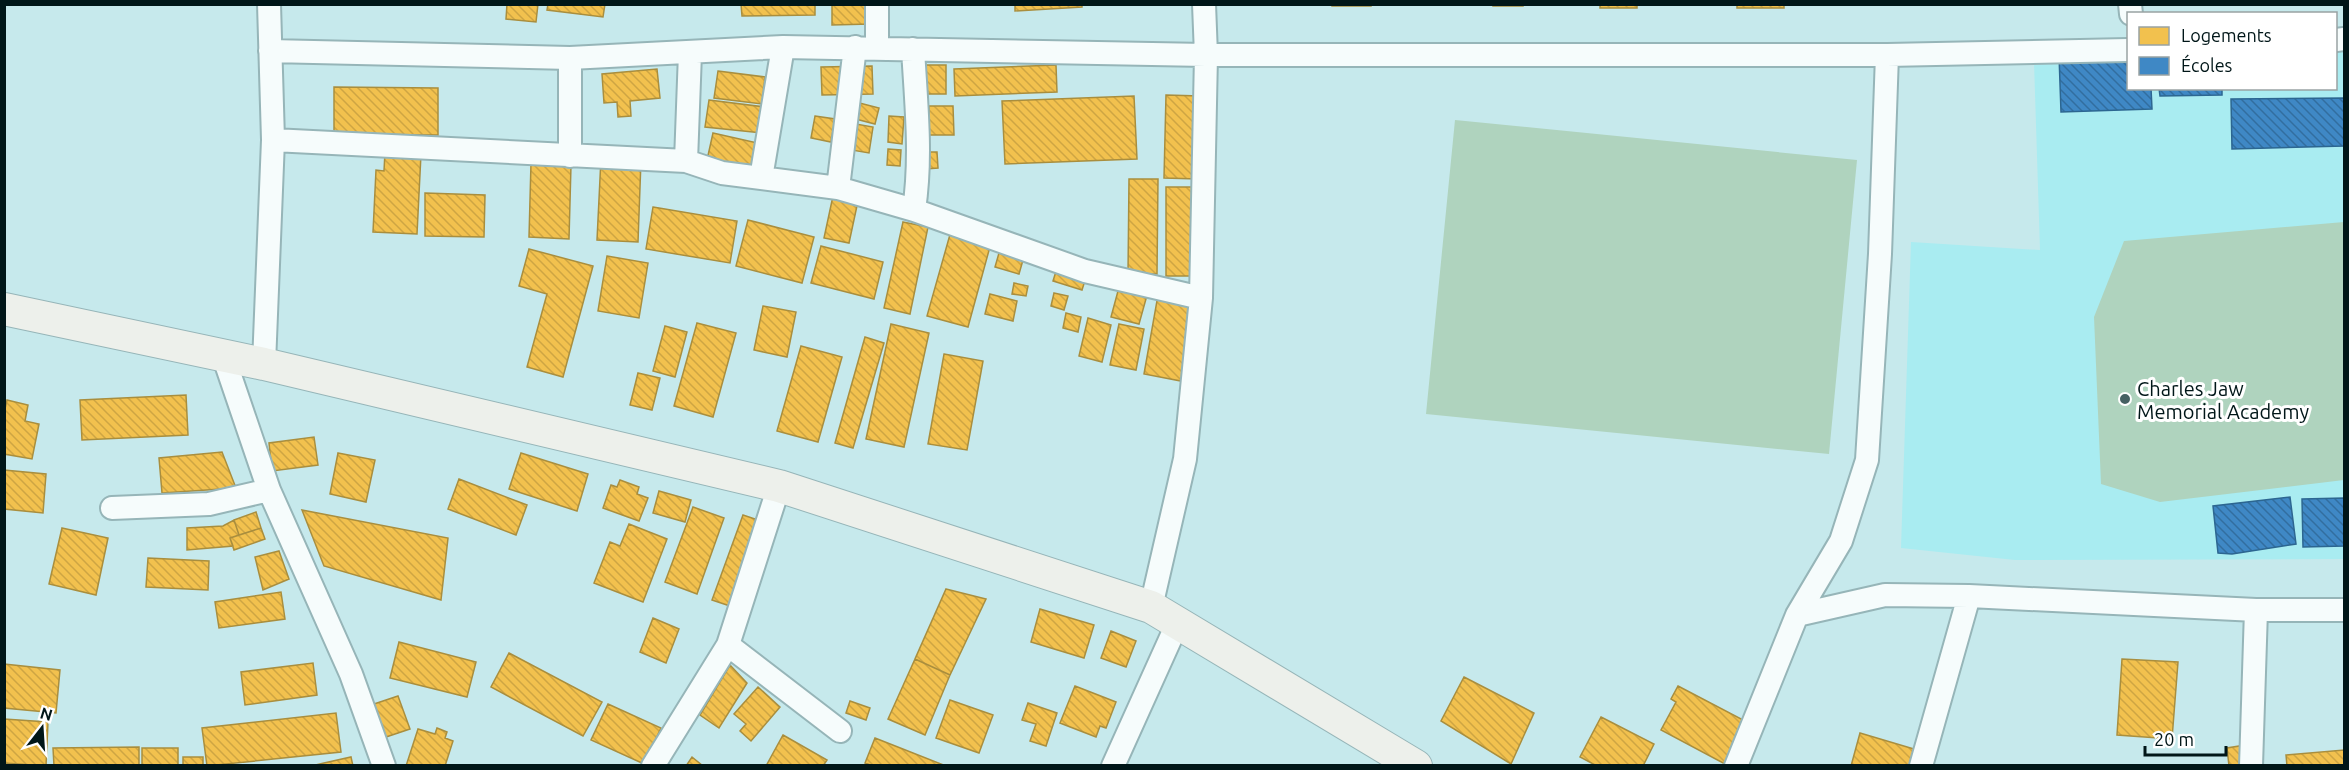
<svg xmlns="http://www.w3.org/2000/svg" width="2349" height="770" font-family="Ubuntu,sans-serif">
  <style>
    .built { fill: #a9ecf1 }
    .garden { fill: #afd3be }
    .homes { fill: url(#homes-back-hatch); stroke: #a98e3e; stroke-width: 1.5 }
    .schools { fill: url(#schools-back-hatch); stroke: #2c6691; stroke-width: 1.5 }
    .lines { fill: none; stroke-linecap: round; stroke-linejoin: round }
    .street-casing { stroke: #96b5b8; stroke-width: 26 }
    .secondary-casing { stroke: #96b5b8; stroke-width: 34 }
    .street { stroke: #f6fcfc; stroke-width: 22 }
    .secondary { stroke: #edf0eb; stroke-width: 32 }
    .poi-dot { fill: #456062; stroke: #fff; stroke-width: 2 }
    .labels { text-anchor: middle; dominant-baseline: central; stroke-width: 6; stroke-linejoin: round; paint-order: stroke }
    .poi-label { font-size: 20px; fill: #001618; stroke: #fff; text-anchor: start }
  </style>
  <defs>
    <pattern id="homes-back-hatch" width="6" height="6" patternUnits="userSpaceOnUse" patternTransform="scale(1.5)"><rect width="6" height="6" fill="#f2c14e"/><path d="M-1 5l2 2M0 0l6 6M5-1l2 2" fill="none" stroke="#cea543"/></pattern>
    <pattern id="schools-back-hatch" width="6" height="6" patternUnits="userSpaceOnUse" patternTransform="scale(1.5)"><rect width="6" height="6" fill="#3f88c5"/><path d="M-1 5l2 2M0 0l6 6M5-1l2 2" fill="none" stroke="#326e9f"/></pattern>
  </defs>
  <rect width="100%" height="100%" fill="#c6e9ec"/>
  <path class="built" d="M2336 46H2344V559L2015 560 1901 548 1911 242 2040 250 2034 62 2128 57V88H2336Z"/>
  <path class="garden" d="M1455 120 1857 160 1829 454 1426 414Z
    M2344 222V480L2160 502 2101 484 2094 317 2124 241Z"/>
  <path class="homes" d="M507 4H538L536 22 506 19Z
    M548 4H605L603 17 547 10Z
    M741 4H815V15L742 16Z
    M832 4H870V24L832 25Z
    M1015 4H1082V7L1015 11Z
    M1332 4H1371V6H1332Z
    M1493 4H1523V6H1493Z
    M1600 4H1637V8H1600Z
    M1737 4H1784V8H1737Z
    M918 65H946V94H920Z
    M1056 65 1057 92 955 96 954 69Z
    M872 66 873 94 822 95 821 67Z
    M657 69 660 98 630 101 631 116 618 117 617 102 604 103 602 74Z
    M718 71 765 77 762 104 714 98Z
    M334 87 438 88V135L334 134Z
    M1166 95 1200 96 1198 179 1164 178Z
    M1134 96 1137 159 1005 164 1002 101Z
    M844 99 879 108 875 124 840 115Z
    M709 100 765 107 762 133 705 127Z
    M929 106H953L954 135H929Z
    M815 116 835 119 831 142 811 138Z
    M889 116 904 117 902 144 888 142Z
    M839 121 873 127 869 153 834 147Z
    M713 133 766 145 760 171 707 160Z
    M888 149 901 150 900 166 887 165Z
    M385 152 421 154 417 234 373 232 376 170 384 171Z
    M925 152H937L938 168 926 169Z
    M601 158 641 160 638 242 597 240Z
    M531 163 571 165 569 239 529 237Z
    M1129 179H1158L1157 274H1128Z
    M1166 187H1196V276H1166Z
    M425 193 485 195 484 237 425 236Z
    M833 196 858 201 849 243 824 238Z
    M653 207 737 221 730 263 646 249Z
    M748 220 814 237 802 283 736 266Z
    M903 222 928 227 910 314 884 308Z
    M951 231 991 243 968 327 927 316Z
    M821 246 883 262 874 299 811 283Z
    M529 249 593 266 563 377 527 367 547 294 519 286Z
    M999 253 1023 260 1019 274 995 267Z
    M607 256 648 263 639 318 598 311Z
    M1058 265 1087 274 1082 290 1053 281Z
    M1121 280 1149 288 1139 324 1111 317Z
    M1014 283 1028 286 1026 296 1012 294Z
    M1054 293 1068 296 1064 310 1051 306Z
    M990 294 1017 301 1013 321 985 314Z
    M1158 295 1196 301 1181 381 1144 374Z
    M763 306 796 312 787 357 754 350Z
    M1066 313 1081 317 1078 332 1063 328Z
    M1088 318 1111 325 1102 362 1079 356Z
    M697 323 736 333 713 417 674 406Z
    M891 324 929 333 904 447 866 439Z
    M1119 324 1144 329 1136 370 1110 365Z
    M665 326 687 332 675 377 653 371Z
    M865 337 884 343 853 448 835 443Z
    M801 346 842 357 818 442 777 431Z
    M944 354 983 361 967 450 928 444Z
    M638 373 660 378 652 410 630 405Z
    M186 395 188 435 82 440 80 400Z
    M7 400 28 405 25 421 39 424 32 459 4 454V413Z
    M314 437 318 465 272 471 269 443Z
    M222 452 236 488 162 493 159 458Z
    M338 453 375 460 366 502 330 494Z
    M521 453 588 474 577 511 509 489Z
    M4 470 46 474 43 513 4 509Z
    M459 479 527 505 516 535 448 509Z
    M620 480 639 487 637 494 648 498 639 521 603 508 611 485 617 487Z
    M659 491 691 500 685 522 653 513Z
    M693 507 724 518 697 594 665 582Z
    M302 510 448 538 441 600 324 566Z
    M256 512 261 528 239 535 234 520Z
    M743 515 764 522 733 607 712 600Z
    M234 520 239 535 230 538 233 546 187 550V528L223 526Z
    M629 524 667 539 643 602 594 583 610 542 620 546Z
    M62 528 108 538 96 595 49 584Z
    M261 528 265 539 234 550 230 538Z
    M279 551 289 579 263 590 255 557Z
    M148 558 209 561 208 590 146 587Z
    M946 589 986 599 950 675 915 659Z
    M281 592 285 619 219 628 215 602Z
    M1040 609 1094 625 1084 658 1031 642Z
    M653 618 679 629 666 663 640 652Z
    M1111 631 1136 641 1126 667 1101 658Z
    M399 642 476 662 467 697 390 678Z
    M509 653 602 702 583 736 491 687Z
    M915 659 950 675 925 735 888 719Z
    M2122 659 2178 662 2172 739 2117 735Z
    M313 663 317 695 245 705 241 672Z
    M4 664 60 670 56 713 4 708Z
    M730 665 747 683 719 728 700 715Z
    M1464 677 1534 713 1511 764 1441 721Z
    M1075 686 1116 702 1106 728 1100 726 1096 737 1060 723Z
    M1678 686 1747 722 1725 764 1661 730 1676 702 1671 699Z
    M758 687 780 707 751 741 740 731 746 724 734 714Z
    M398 696 410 729 386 737 374 704Z
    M950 700 993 715 979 753 936 738Z
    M850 701 870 708 866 720 846 713Z
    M1028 703 1057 713 1046 746 1030 741 1036 724 1022 720Z
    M608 704 661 728 644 764 591 740Z
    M336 713 341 752 207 766 202 728Z
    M1601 717 1654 744 1643 766H1597L1580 757Z
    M4 719 48 722 46 766 4 763Z
    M437 728 447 732 445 738 453 741 445 766H406L418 729 435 734Z
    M1860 733 1914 749 1909 766H1851Z
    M783 735 827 760 823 766H766Z
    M875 738 946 766H873L865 763Z
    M2246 745 2244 766H2229L2227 748Z
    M139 747V766H54L53 748Z
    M142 748H178V766H142Z
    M2344 750V766H2287L2286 755Z
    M183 757H203V766H183Z
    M351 757 353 766H315V765Z
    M692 757 703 766H686Z"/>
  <path class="schools" d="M2128 53V88H2151L2152 109 2061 112 2059 55Z
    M2159 88H2222V95L2160 96Z
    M2344 98V146L2232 149 2231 99Z
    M2290 497 2296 544 2232 554 2218 553 2213 506Z
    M2344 498V546L2303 547 2302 499Z"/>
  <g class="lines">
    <g class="street-casing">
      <path id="street" d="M877 4V47
        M2130 4 2131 14
        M2336 40 2344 39
        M913 49C916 103 922 156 914 210
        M270 51 570 58 783 47 1206 55H1887L2128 50
        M273 140 686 161 722 173 838 188 914 210 1085 271 1201 298
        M570 156V58
        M686 161 690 53
        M761 178 783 47
        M838 188 855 47
        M223 355 269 490 351 674 384 766
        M264 364 273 140 269 4
        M112 508 209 504 269 490
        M1151 607 1185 459 1201 298 1206 55 1204 4
        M1797 615 1885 595 1969 596 2256 610H2344
        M728 645 840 731
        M653 766 728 645 779 486
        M1113 766 1178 622
        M1736 766 1797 615 1841 541 1867 460 1880 254 1887 55
        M1921 766 1969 596
        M2251 766 2256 610"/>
    </g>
    <g class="secondary-casing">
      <path id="secondary" d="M4 309 264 364 779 486 1151 607 1416 766"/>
    </g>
    <use href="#street" class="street"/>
    <use href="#secondary" class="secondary"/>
  </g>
  <circle class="poi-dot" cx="2125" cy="399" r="6"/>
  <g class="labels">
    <g class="poi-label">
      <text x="2137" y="388">Charles Jaw<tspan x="2137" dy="23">Memorial Academy</tspan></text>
    </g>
  </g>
  <rect width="2349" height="770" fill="none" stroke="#001618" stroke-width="12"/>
  <rect x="2127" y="12" width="210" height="78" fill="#ffffff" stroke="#99a2a3" stroke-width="1.5"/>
  <rect x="2139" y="27" width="30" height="18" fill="#f2c14e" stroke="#99a2a3" stroke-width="1.5"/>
  <text x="2181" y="42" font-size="18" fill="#001618">Logements</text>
  <rect x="2139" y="57" width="30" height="18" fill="#3f88c5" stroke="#99a2a3" stroke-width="1.5"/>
  <text x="2181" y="72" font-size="18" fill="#001618">Écoles</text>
  <g transform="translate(42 728) rotate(17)" stroke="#ffffff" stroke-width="4.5" paint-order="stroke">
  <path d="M0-4.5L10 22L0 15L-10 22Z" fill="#001618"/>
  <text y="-9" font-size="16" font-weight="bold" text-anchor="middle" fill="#001618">N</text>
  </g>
  <path d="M2145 746v9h81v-9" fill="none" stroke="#001618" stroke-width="3"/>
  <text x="2154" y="746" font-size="18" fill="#001618" stroke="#ffffff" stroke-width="4.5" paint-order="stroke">20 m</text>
</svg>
